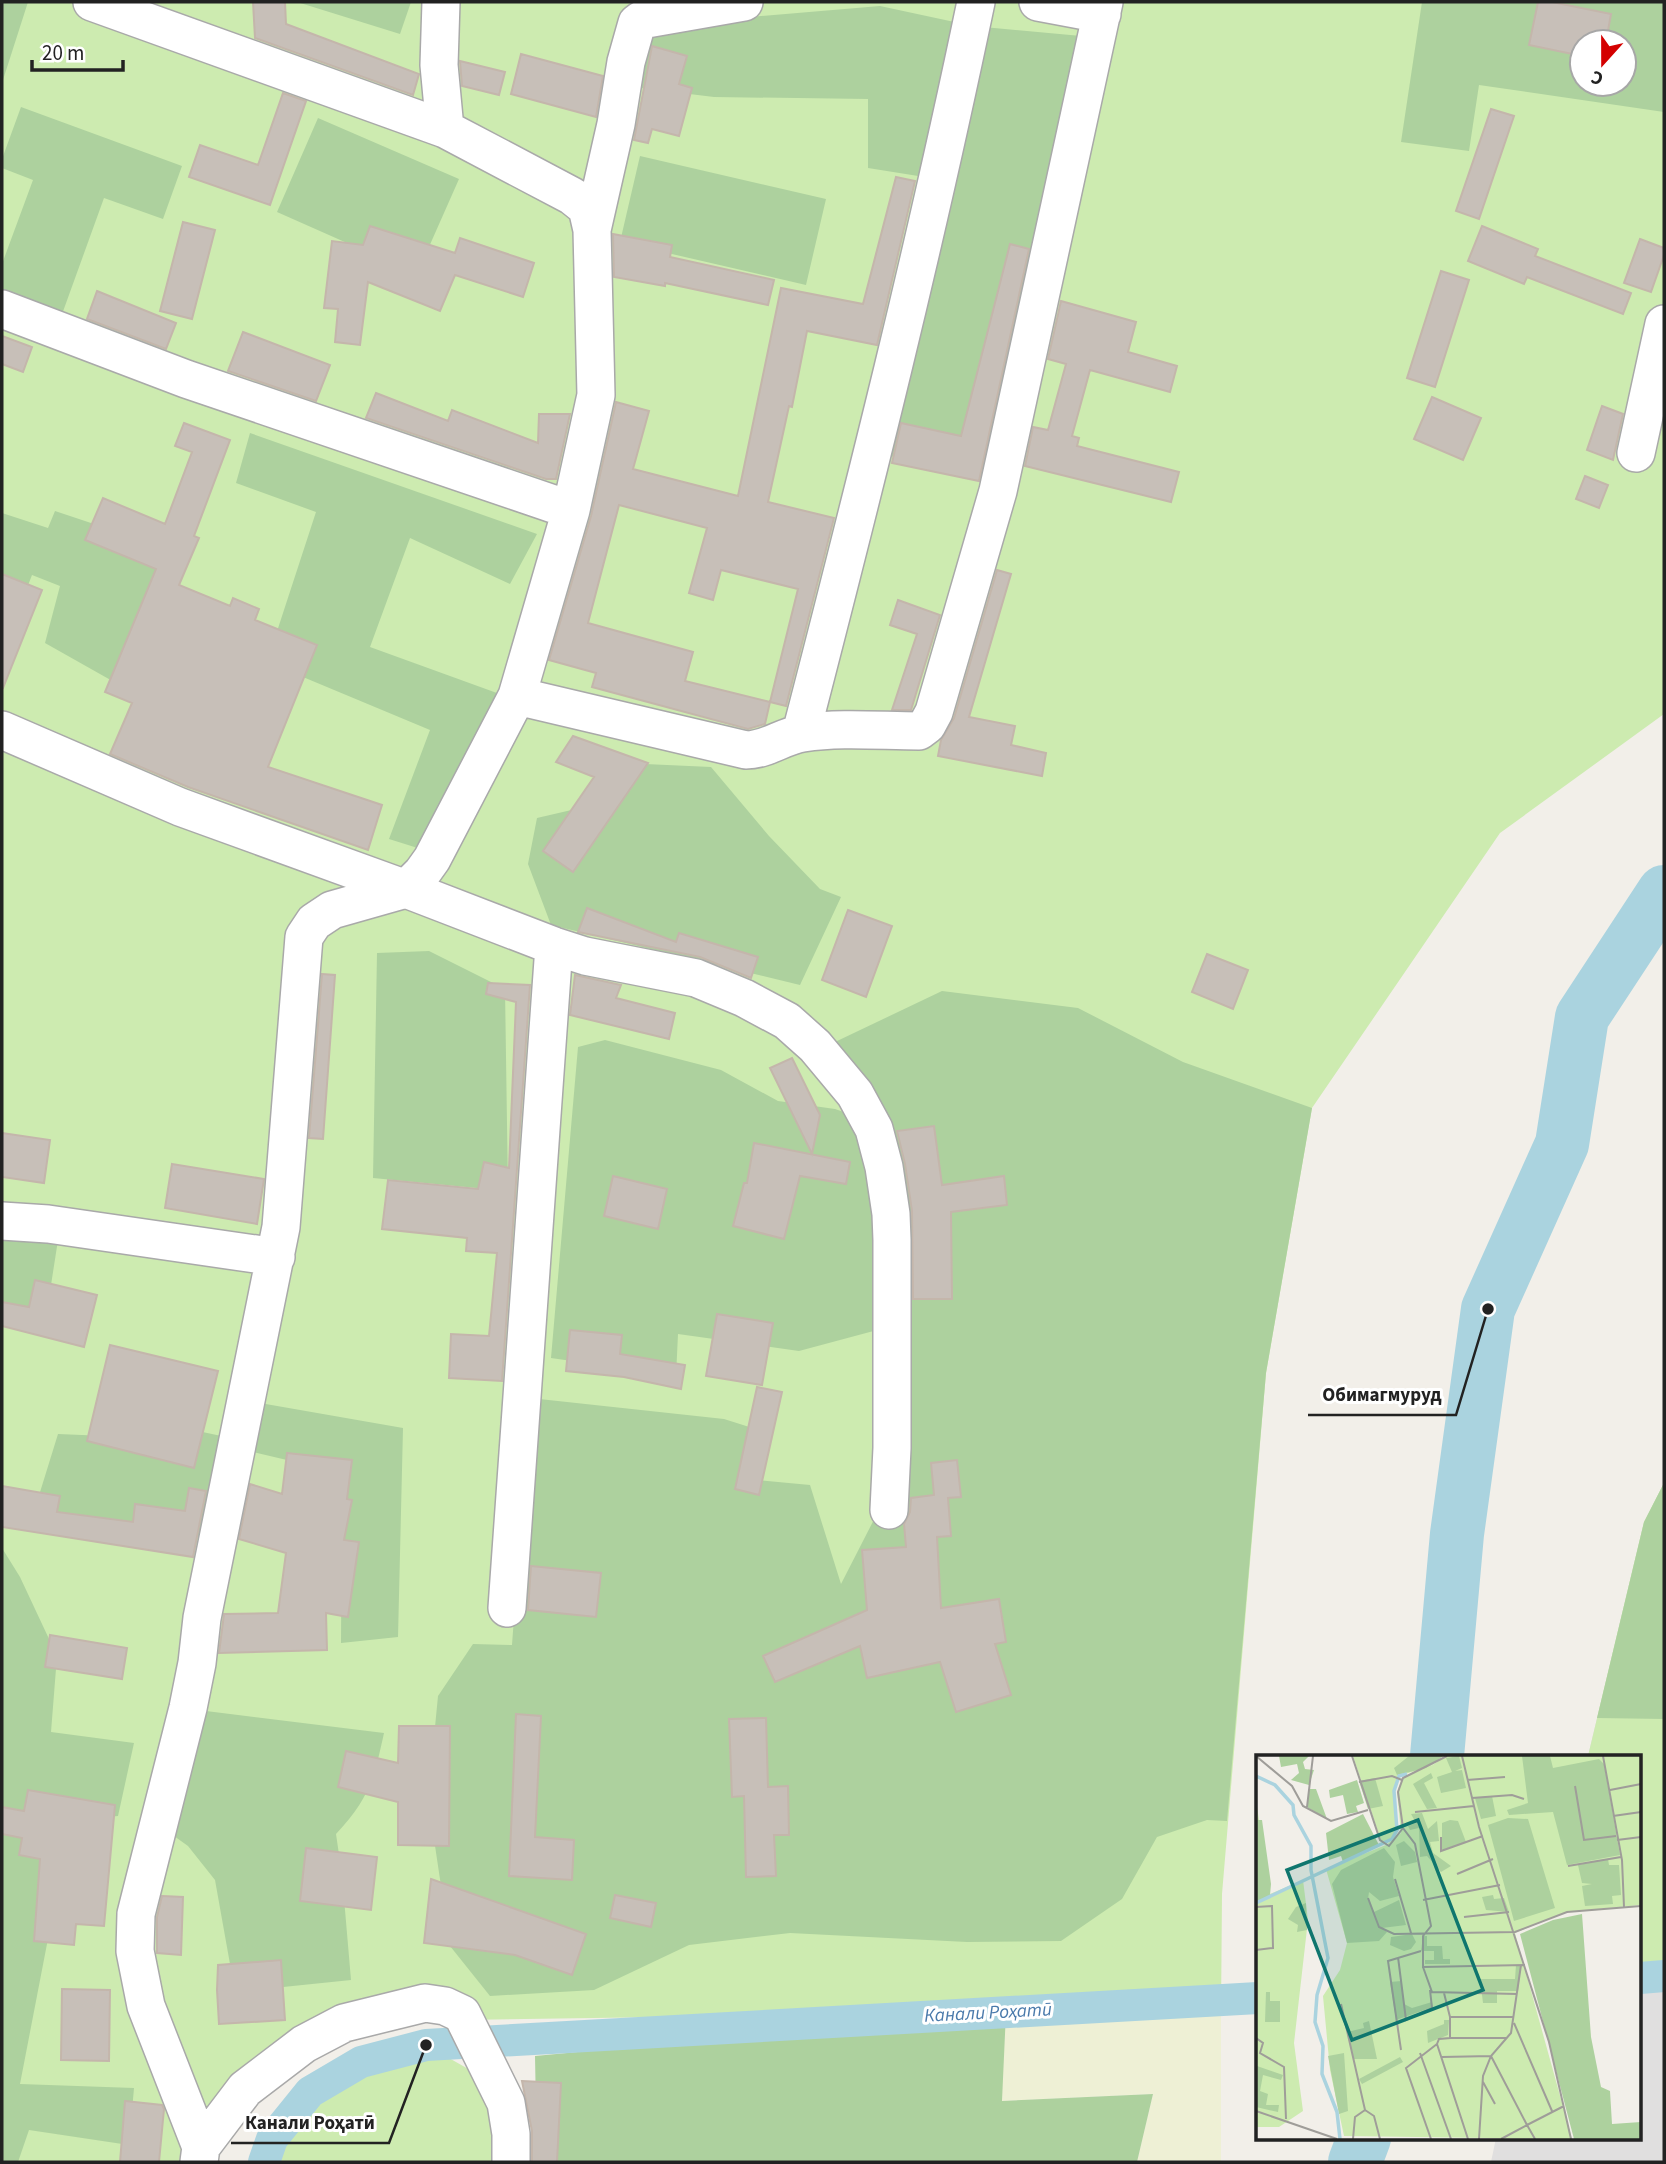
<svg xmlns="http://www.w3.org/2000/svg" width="1666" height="2164" font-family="'Source Sans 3',sans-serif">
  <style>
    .residential { fill: #e0dfdf }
    .farmland { fill: #eef0d5 }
    .grass { fill: #cdebb0; fill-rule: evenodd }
    .forest { fill: #add19e; fill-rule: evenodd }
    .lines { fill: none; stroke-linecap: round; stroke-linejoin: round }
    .canal { stroke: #aad3df; stroke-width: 32 }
    .river { stroke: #aad3df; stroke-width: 54 }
    .building { fill: #c7bfb8; stroke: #c4b6ab; stroke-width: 2; fill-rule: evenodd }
    .minor-casing { stroke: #a9a9a9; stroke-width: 40 }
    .minor { stroke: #fff; stroke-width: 37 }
    .labels { text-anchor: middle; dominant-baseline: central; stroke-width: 6; stroke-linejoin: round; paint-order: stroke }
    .water-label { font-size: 19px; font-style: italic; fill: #4a7aab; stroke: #fff }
    .inset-river { fill: none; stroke: #aad3df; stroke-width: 3.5 }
    .inset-road { fill: none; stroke: #9f9d99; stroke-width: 2 }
    .view { fill: #0f766e; fill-opacity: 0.15; stroke: #0f766e; stroke-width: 3.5 }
    .inset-edge { fill: none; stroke: #222; stroke-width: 3.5 }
    .leader { fill: none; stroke: #222; stroke-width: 2.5 }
    .callout-dot { fill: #222; stroke: #fff; stroke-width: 2.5 }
    .callout-label { font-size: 19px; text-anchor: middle; font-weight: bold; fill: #222; stroke: #fff; stroke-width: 6; stroke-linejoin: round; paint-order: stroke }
  </style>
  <rect width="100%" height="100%" fill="#f2efe9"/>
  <path class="residential" d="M1664 1483V2162H1491L1496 2138H1640V1756H1588L1644 1522Z"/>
  <path class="farmland" d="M1006 2012 1221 2013V2162H1137L1153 2094 1001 2101Z"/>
  <path class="grass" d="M2 2H1664V714L1500 833 1312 1108 1266 1373 1222 1894 1221 2013 1006 2012 459 2020 445 2012 345 2030 245 2094 209 2162H2ZM1582 42H1624V84H1582Z
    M1664 1483V1985L1640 1987V1756H1588L1644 1522Z
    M426 2045 493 2083 509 2162H264L272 2139 310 2092 361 2062Z"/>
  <path class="forest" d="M2 2H28L2 83Z
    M297 2H411L400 34Z
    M1422 2H1664V112L1479 85 1469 151 1401 142ZM1582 42H1624V84H1582Z
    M880 6 973 26 1092 37 999 481 872 452 937 179 868 168V99L714 97 616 85 620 28Z
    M21 107 182 166 163 219 104 198 61 317 2 295V264L33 180 2 168V159Z
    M318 118 459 179 417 274 277 212Z
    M640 156 826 199 806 285 620 242Z
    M250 433 537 534 510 584 410 538 370 647 516 700 440 855 389 839 430 730 267 662 316 512 236 483Z
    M55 511 175 551 123 687 45 643 60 586 32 575 11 629 2 625V513L48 528Z
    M623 763 711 767 769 836 820 889 841 897 800 985 551 925 528 864 537 818 593 805Z
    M429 951 505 989 508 1191 373 1178 377 953Z
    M942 991 1078 1008 1183 1062 1312 1108 1266 1373 1227 1821 1207 1820 1157 1837 1122 1899 1061 1941 967 1942 790 1933 689 1945 594 1990 490 1996 450 1946 428 1799 438 1696 473 1644 512 1645 530 1398 724 1419 762 1431 756 1480 810 1485 841 1584 884 1500 881 1329 799 1351 678 1334 676 1376 551 1358 578 1047 605 1040 721 1070 778 1101 835 1109 870 1121 814 1052Z
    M2 1230 58 1240 44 1330 2 1322Z
    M260 1403 403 1428 398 1637 341 1643 342 1473 253 1452Z
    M109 1412 226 1437 204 1537 32 1518 58 1434 106 1436Z
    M1664 1483V1719L1597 1718 1644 1522Z
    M2 1548 20 1577 57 1656 51 1732 134 1743 118 1816 85 1819 52 1918 20 2084 134 2088 129 2145 29 2130 18 2162H2Z
    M190 1709 384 1733C374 1779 369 1799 336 1834L342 1875 351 1980 235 1992 215 1880 188 1846 160 1826Z
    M1006 2012 1002 2101 1153 2094 1137 2162H537L535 2056Z"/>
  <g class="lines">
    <path class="canal" d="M1640 1978 1664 1976
      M264 2162 272 2139 310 2092 361 2062 426 2045 1258 1998"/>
    <path class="river" d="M1437 1756 1457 1534 1488 1309 1562 1144 1582 1017 1664 892
      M1355 2162 1364 2138"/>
  </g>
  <path class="building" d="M253 2H285L286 24 419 74 413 95 255 38Z
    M1538 2H1552L1611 14 1606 42H1582V56L1529 45Z
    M652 46 687 56 679 84 692 88 679 136 652 129 648 143 634 140Z
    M521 54 603 76 596 117 511 94Z
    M460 61 505 72 499 95 462 86Z
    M283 93 306 101 270 205 189 177 200 145 258 165Z
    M1491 109 1514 116 1479 219 1456 211Z
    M896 177 915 181 877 345 807 331 792 407 789 406 768 502 834 518 786 706 770 702 765 724 748 729 592 687 596 673 549 660 591 516 616 402 649 411 633 469 738 496 781 288 863 304ZM619 505 707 528 689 593 713 600 721 570 798 589 770 702 685 681 693 652 588 623Z
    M183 222 215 230 192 319 160 311Z
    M370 226 455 253 460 238 534 263 523 297 455 275 440 311 368 282 360 345 335 342 338 309 324 308 332 241 363 245Z
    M1482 226 1538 249 1535 256 1631 293 1623 314 1527 277 1524 284 1468 261Z
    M613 234 672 245 670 257 774 280 768 305 665 283V286L614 277Z
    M1640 239 1664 248V255L1651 292 1624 283Z
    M1010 244 1029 249 979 481 892 463 901 423 961 436Z
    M1441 271 1469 280 1435 387 1407 378Z
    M97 291 176 323 166 349 87 319Z
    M1061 301 1136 322 1128 352 1177 366 1170 392 1090 370 1072 436 1079 438 1077 446 1179 472 1171 502 1025 466 1033 427 1048 430 1066 364 1048 359Z
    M243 332 330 365 316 401 228 371Z
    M2 336 32 347 23 372 2 364Z
    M376 393 448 421 452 410 538 443 539 414H570L556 479H546L366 418Z
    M1432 397 1481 418 1463 460 1414 439Z
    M1602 406 1623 414 1613 460 1587 450Z
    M184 423 230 440 194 536 199 538 179 585 230 606 233 598 259 609 255 620 317 645 268 767 382 805 368 850 188 787 110 754 132 703 105 692 156 569 85 540 103 498 165 524 192 452 175 446Z
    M1585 476 1608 485 1599 508 1576 499Z
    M997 570 1011 574 969 717 1015 726 1011 745 1046 753 1042 776 938 756 941 740 954 718Z
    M2 574 42 590 3 688H2Z
    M898 600 940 615 911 710H892L917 634 890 625Z
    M573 736 648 763 573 872 543 851 594 777 556 762Z
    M587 908 676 942 679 933 758 957 751 978 700 957 578 932Z
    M848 910 892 926 866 997 822 980Z
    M1207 954 1248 970 1233 1009 1192 992Z
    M322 974 335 975 323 1139 309 1138Z
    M575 975 621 985 616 998 675 1013 669 1039 570 1015Z
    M488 983 530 985 502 1381 449 1378 451 1334 489 1336 497 1253 466 1251 467 1238 382 1229 388 1180 478 1189 484 1162 509 1168 516 1002 486 994Z
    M792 1058 820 1115 812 1154 770 1068Z
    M934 1126 942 1185 1004 1176 1007 1205 951 1212 952 1299H913L912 1211 905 1164 897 1131Z
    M2 1133 50 1140 44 1183 2 1177Z
    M754 1143 850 1162 846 1184 800 1176 784 1239 733 1226 744 1183H747Z
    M172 1164 264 1179 257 1224 165 1208Z
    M613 1176 667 1189 658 1229 604 1216Z
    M35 1280 97 1295 84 1347 2 1326V1302L29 1307Z
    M717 1314 773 1323 762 1385 706 1376Z
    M570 1330 622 1335 620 1354 685 1365 681 1389 624 1377 566 1371Z
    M110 1345 218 1371 194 1468 87 1441Z
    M757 1387 782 1392 759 1495 735 1489Z
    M287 1453 352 1460 347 1499 352 1500 344 1540 359 1542 348 1617 326 1613 327 1650 219 1653 224 1614 278 1613 286 1553 239 1539 250 1484 282 1494Z
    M957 1460 961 1497 948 1498 951 1536 937 1537 941 1608 999 1599 1006 1642 995 1644 1011 1695 956 1712 940 1662 867 1678 860 1646 775 1682 763 1656 867 1610 862 1550 906 1547 904 1524 910 1512 911 1498 934 1495 931 1463Z
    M2 1486 60 1496 57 1512 133 1522 135 1504 185 1511 189 1488 206 1491 193 1557 2 1527Z
    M531 1566 601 1573 596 1617 528 1610Z
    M50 1635 127 1648 122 1679 45 1667Z
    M516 1714 541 1716 535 1837 574 1840 572 1880 509 1876Z
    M766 1718 768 1787 788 1786 789 1835H774L776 1876 746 1877 744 1796 732 1797 729 1719Z
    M399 1726H450L449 1846 398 1845V1802L338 1787 346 1751 398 1763Z
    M28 1790 115 1805 104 1926 76 1924 74 1945 34 1941 40 1859 19 1855 22 1838 2 1834V1807L24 1811Z
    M306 1848 377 1857 371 1910 300 1901Z
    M431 1879 586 1934 572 1975 515 1955 424 1943Z
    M615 1895 656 1903 651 1927 610 1918Z
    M162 1896 183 1897 181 1955 157 1953V1917Z
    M281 1960 285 2020 219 2024 217 1990 218 1965Z
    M62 1989 110 1990 109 2061 61 2060Z
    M522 2081 561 2083 557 2162H532V2131Z
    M125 2101 162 2105 164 2109 159 2162H120Z"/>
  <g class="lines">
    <g class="minor-casing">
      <path id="minor" d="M92 2 445 129 572 196 587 208 592 230 596 395 571 510
        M441 2 439 65 445 129
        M1038 2 1102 14
        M592 230 616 124 626 62 637 23 641 20 744 2
        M2 309 186 379 571 510 517 696 432 859 422 873 406 889 332 910 314 922 304 937 281 1227 202 1618 197 1663 188 1708 136 1914 135 1951 146 2006 201 2147 199 2162
        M1636 453 1664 324
        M517 696 746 750C767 750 783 736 803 733 841 727 881 731 919 731L927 725 934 712 998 491 1104 2
        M2 730 180 807 406 889 554 946 585 956 696 978 744 998 787 1021 815 1046 855 1094 874 1129 884 1167 891 1214 892 1240V1448L889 1510
        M801 733C864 490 925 247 976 2
        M2 1221 48 1224 276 1257
        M507 1608 554 946
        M201 2147 245 2089 304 2044 344 2023 425 2003 445 2006 462 2014 506 2103 511 2134V2162"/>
    </g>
    <use href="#minor" class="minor"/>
  </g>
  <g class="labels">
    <g class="water-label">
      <text transform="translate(988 2013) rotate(-3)">Канали Роҳатӣ</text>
    </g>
  </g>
  <g transform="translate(1256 1755)">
    <rect width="385" height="385" fill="#f2efe9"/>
    <path d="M97 1H187L175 11 190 1H385V150L311 157 259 178 316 384 88 381 74 315 67 241 84 215 91 188 70 114 130 90 145 78 141 37 146 23 159 16 143 21 138 36 141 75 132 87 125 86ZM0 45 14 139 47 125 52 165 38 288 47 356 23 372H0Z" fill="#cdebb0"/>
    <path d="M23 1H53L47 7 49 14 58 15 53 30 35 25 43 18 41 9 25 12ZM153 1H187L170 13 141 20 138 13ZM203 1 206 13 199 16 206 15 210 33 185 38 181 22 196 17 190 3ZM266 1H294L297 13 343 4 348 9 364 100 311 110 297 57 253 60 251 55 272 48ZM175 18 177 23 168 28 181 53 171 54 157 29ZM119 23 127 51 112 54 103 26ZM101 25 108 48 100 51 102 57 91 59 87 40 74 43 73 35ZM53 34H60L71 64 51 52ZM236 41 240 61 225 64 219 43ZM166 58 172 74 181 66 183 86 174 87 177 98 195 111 185 117 171 101 164 102 163 73 154 75 152 71 160 68 155 59ZM107 59 123 90 87 107 85 101 73 105 70 78ZM252 63 272 64 299 153 258 166 232 70ZM0 65H6L15 129 14 140 0 148ZM194 65 202 66 210 87 186 95V68ZM148 86 159 97 161 107 145 111 140 90ZM128 93 139 107 137 122 143 141 124 146 113 137 112 144 118 157 143 145 150 170 126 173 131 177 123 186 91 188 76 129 85 115ZM352 104 353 110H363L365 140 356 141 357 149 329 151 326 131 336 129 326 128 322 110ZM237 140 238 144 248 143 253 157 230 155 226 142ZM50 148 51 175 41 177 42 170 32 164 40 152ZM326 159 335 282 345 332 354 336 356 369 385 367V384H318L264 179 297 165ZM156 179 160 187 155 194 148 196 134 190 135 182ZM167 181H171V191H186L187 204H194V209H169V205H178V196H165ZM260 210H265L262 236H241V248H227L224 224H259ZM145 226 148 249 156 253 176 247 177 252 140 265 134 227ZM10 237H14V246H24V267H9ZM188 265H193L192 280 172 288 171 276 188 269ZM113 266 121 304H98L91 277 108 273 107 268ZM88 298 92 356 83 359 72 301ZM144 302 147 307 106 329 103 324ZM1 311 27 320 25 325 7 320 4 336 12 339 10 350H23L22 357 0 352Z" fill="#add19e"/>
    <path class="inset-river" d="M0 21 19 30 37 50 38 60 55 91V115L72 203 61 240 59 267 67 291 66 319 81 357 84 384M0 148 136 84 141 75 138 36 143 21 151 19"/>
    <path class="inset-road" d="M0 1 36 31 47 51 75 66 112 55M96 1 124 85 133 91 147 73M191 1 147 23 142 37 147 73 159 89 175 171 167 181V212L269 210M206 1 223 72 293 287 315 384M347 1 366 105 368 152M211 25 249 22M103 27 136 21 146 25M319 31 328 85 360 81M354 35 385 29M216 43 256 40 268 44M51 52 57 1M159 57 218 51M357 61 385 57M185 82V96L227 81M361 85 385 82M312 111 365 102M201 119 237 104M139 124 155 178M112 143 123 172 138 179 259 177 311 157 385 151M167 145 244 130M0 152 16 151 17 193 0 195M208 162 253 157M142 202 150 265 176 253 174 235M167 212 176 237 261 239M188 238 194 262H258M85 249 109 355 118 361 124 384M194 262V283L183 284 181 289 212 384M258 268 296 356M0 283 7 288 4 298 28 312 30 364M194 283H252M145 295 132 206 165 196M164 298 195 384M186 302 235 301 271 370 245 384M227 327 239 349M0 356 81 384M97 384 99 362 109 355M175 384 150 313 181 289M223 384 227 321 235 301 255 278 265 210M279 384 271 370 308 351"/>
    <path class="view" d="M162 65 227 235 96 285 31 115Z"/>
    <rect width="385" height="385" class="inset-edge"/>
  </g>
  <path class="leader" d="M1488 1309L1456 1415H1308M426 2045L389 2143H231"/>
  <g class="callout-dot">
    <circle cx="1488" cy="1309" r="7"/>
    <circle cx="426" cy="2045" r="7"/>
  </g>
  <g class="callout-label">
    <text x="1382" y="1401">Обимагмуруд</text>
    <text x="310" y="2129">Канали Роҳатӣ</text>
  </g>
  <rect width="1666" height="2164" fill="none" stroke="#222222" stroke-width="7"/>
  <g transform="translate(1603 63) rotate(201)"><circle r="33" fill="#ffffff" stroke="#a7a7a7" stroke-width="2"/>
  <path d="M0-5L12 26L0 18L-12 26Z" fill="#d40000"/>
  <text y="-10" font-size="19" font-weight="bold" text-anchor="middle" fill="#222222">С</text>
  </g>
  <path d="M32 60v10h91v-10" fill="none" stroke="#222222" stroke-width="3.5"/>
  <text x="42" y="60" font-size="21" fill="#222222" stroke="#ffffff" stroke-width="5" paint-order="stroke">20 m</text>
</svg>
